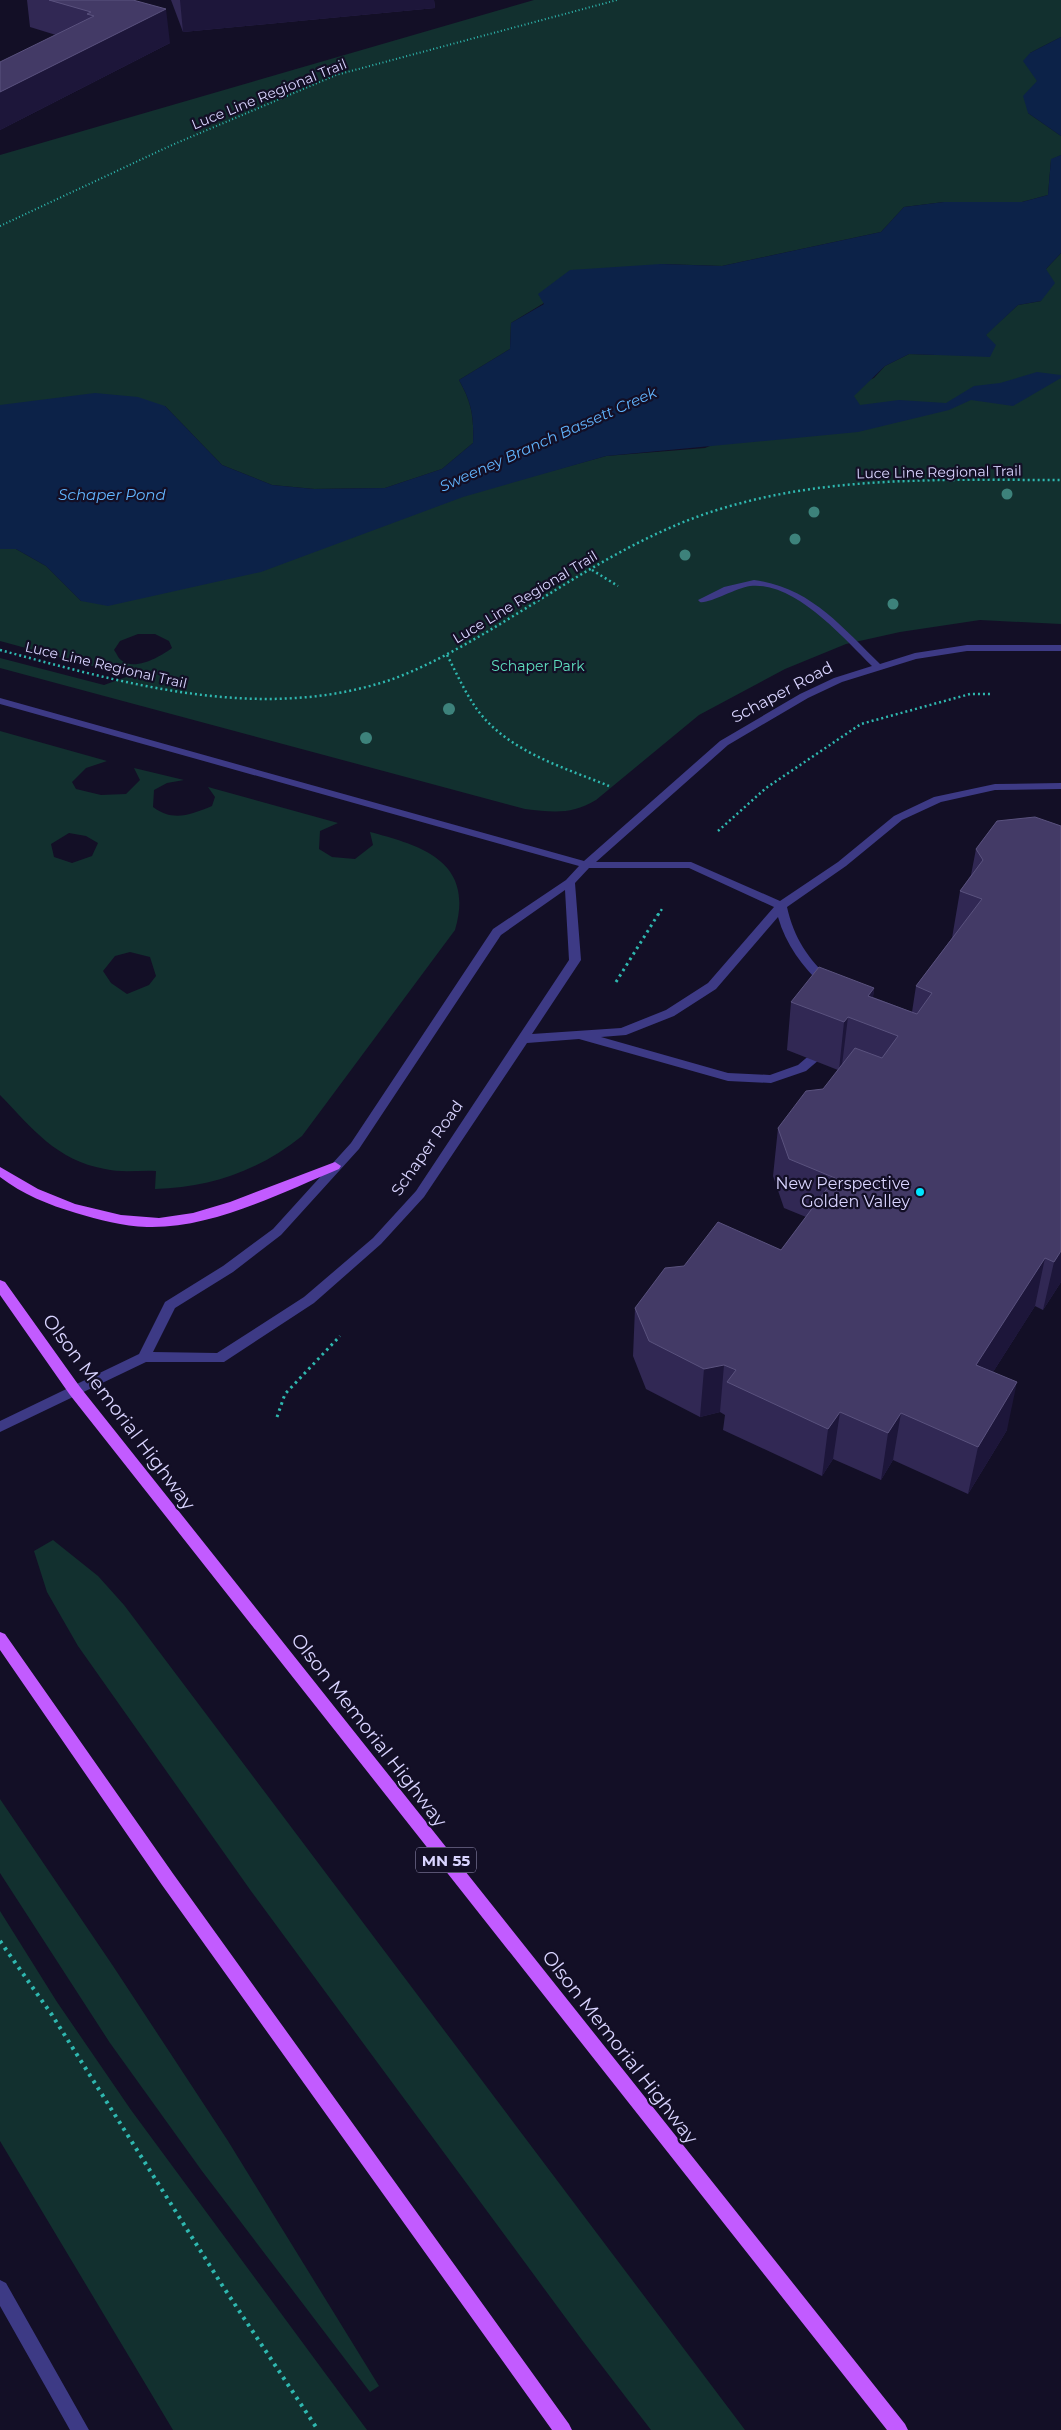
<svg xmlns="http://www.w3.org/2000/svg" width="1061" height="2430" font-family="Montserrat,sans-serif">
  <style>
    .green { fill: #12302f; fill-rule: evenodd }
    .water { fill: #0c2248 }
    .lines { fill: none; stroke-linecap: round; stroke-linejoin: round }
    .path-far3 { stroke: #2fb8b0; stroke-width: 2; stroke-dasharray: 1 2.5; stroke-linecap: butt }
    .path-far2 { stroke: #2fb8b0; stroke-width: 2.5; stroke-dasharray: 2 3; stroke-linecap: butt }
    .path-far1 { stroke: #2fb8b0; stroke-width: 3; stroke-dasharray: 2.5 4; stroke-linecap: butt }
    .path { stroke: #2fb8b0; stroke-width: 4; stroke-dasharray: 3 5; stroke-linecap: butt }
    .minor { fill: #3d3a85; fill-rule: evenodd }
    .major { fill: #c25bff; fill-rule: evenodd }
    .tree { fill: #3d827b }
    .wall { fill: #312854 }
    .shaded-wall { fill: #1d163a }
    .building { fill: #433a66; stroke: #5a527e }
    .poi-dot { fill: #00e5ff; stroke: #130f26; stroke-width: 2 }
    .labels { text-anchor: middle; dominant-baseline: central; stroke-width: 4.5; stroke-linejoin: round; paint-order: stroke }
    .far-street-label { font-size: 14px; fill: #d9d4ff; stroke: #130f26 }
    .far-park-label { font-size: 14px; fill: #5fe0c0; stroke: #130f26 }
    .far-water-label { font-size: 15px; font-style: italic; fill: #62b6ff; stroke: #130f26 }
    .shield { fill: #130f26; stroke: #9e99be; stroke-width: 1 }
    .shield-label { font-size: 15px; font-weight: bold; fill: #d9d4ff }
    .street-label { font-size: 16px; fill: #d9d4ff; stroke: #130f26 }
    .poi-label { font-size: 16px; fill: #d9d4ff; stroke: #130f26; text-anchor: end }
    .near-street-label { font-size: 19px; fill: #d9d4ff; stroke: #130f26 }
  </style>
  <rect width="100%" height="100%" fill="#130f26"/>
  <path class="green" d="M534 0H1061V37L1030 53 1037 81 1028 113 1061 136V155L1051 160 1048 195 1022 202H944L904 207 881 232 722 266 661 264 544 303 511 323 510 349 459 380C472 403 474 417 473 443L442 469 385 488 314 489 272 485 222 465 165 406 0 405V155Z
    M1061 253V624L980 620 900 632 846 644 785 669 699 715 596 800C571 815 553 812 525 809L0 668V658L104 685 129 676 0 641V549H16L46 566 81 601 606 456 705 448 874 378 885 366 909 354 940 355 987 336 985 335 1018 305 1041 301 1046 269ZM138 634H155L169 641 172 648C161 656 135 672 121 660 118 658 116 652 114 650L120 641Z
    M0 731 107 761 86 768 72 782 76 789 101 795 126 794 140 780 134 768 184 780 167 783 154 790 153 807C173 822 190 815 212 806L215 797 208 787 338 823 320 831 319 849 332 857 355 859 373 845 370 832C423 846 475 862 455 930L302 1136C260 1170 210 1188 155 1189L156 1171C140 1170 121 1173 105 1169 56 1160 33 1129 0 1095ZM69 833 86 836 98 843 92 856 72 863 54 857 51 844ZM130 952 150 957 156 976 149 985 127 994 111 983 103 971 115 956Z
    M53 1540 98 1576 124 1605 745 2430H651L582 2340 251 1891 78 1646 47 1592 34 1551Z
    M0 1799 113 1966 228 2141 379 2386 370 2392 202 2171 110 2043 0 1873Z
    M0 1911 57 2002 131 2110 367 2430H173L0 2141Z"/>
  <path class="water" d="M1061 37V136L1028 113 1023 96 1037 81 1023 61 1030 53Z
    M1061 155V253L1046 269 1055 283 1041 301 1018 305 986 335 996 345 990 357 909 354 885 366 854 396 860 405 899 400 946 403 974 386 1000 383 1037 372 1061 375V378L1013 406 971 400 949 410 858 432 606 456 463 497 261 572 108 606 81 601 46 566 16 549H0V405L95 393 138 397 165 406 222 465 272 485 314 489 385 488 442 469 473 443C474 417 472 403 459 380L510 349 511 323 544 304 538 294 570 270 661 264 722 266 881 232 904 207 944 202H1022L1048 195 1051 159Z"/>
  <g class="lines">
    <path class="path-far3" d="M0 226 172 145 336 75 617 0"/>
    <path class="path-far2" d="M592 570 618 586
      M0 650C126 684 261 723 390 680 421 669 452 652 480 636 557 591 631 537 717 510 827 475 946 480 1061 480
      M447 655C457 674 466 695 479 712 510 752 565 768 609 786
      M718 831 766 788 861 724 970 694H992
      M658 915 662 909"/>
    <path class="path-far1" d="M616 982 659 913
      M277 1417 285 1394 340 1336"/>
    <path class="path" d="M0 1941 52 2015 222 2285 318 2430"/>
    <path class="minor" d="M754 580C810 587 842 627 880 664L915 653 967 645H1061V651H967L916 659 842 682 808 698 728 745 596 862H691L780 901 838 862 894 816 934 797 995 784 1061 783V789L995 790 941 802 902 820 846 866 787 907C794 938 808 959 831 980L833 983 831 986H823C802 966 786 945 778 917L716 989 674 1016 626 1035 601 1037 728 1073 770 1075 798 1065 819 1047H827L829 1050 827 1053 806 1071 771 1083 728 1081 579 1039 527 1043 424 1197 381 1244 314 1303 224 1362H146L0 1432V1421L139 1354 165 1302 223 1266 273 1229 351 1143 493 929 566 880 579 866 0 704V698L584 861 720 741 800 694 834 678 872 666C843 638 795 581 750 586 736 588 709 604 700 602L698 600 724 587ZM589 868H689L774 907 708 983 666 1010 621 1028 532 1034 581 960 575 883ZM565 890 569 960 416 1191 373 1238 304 1297 217 1353 153 1352 175 1308 233 1272 281 1235 359 1149 501 935Z
      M0 2280 6 2283 89 2430H70L0 2306Z"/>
    <path class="major" d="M335 1162 341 1166 339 1169C281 1193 211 1229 147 1227 123 1226 99 1220 76 1213 49 1205 22 1194 0 1177V1167L38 1189 75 1204 121 1215 159 1218 193 1213 230 1202Z
      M0 1280 5 1282 80 1387 905 2424 908 2430H887L70 1395 0 1295Z
      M0 1632 5 1634 174 1875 569 2424 572 2430H552L162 1885 0 1650Z"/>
  </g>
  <g class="tree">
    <circle cx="1007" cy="494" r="5.5"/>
    <circle cx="814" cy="512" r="5.5"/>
    <circle cx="795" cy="539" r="5.5"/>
    <circle cx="685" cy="555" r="5.5"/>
    <circle cx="893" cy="604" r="5.5"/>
    <circle cx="449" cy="709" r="6"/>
    <circle cx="366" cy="738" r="6"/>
  </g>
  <path class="wall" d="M27 0H133L170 43 0 130V92L56 35 30 27Z
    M171 0H434L435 8 183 32Z
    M997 821 1061 1282 1043 1310 1035 1306 993 1372 1007 1430 968 1494 893 1460 881 1480 833 1459 822 1476 723 1430 725 1415 720 1412 700 1417 646 1389 633 1356 635 1308 684 1266 781 1250 806 1217 784 1208 773 1176 778 1128 823 1089 838 1070 787 1050 791 1002 874 988 873 997 912 1012 916 986 952 938 960 891 971 875 976 849Z"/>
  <path class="shaded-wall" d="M180 0H434L435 8 183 32Z
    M166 9 170 43 0 130V92Z
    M874 988 869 1025 868 996Z
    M848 1017 842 1065 839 1070 844 1022Z
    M1061 1251V1282L1043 1310 1054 1262Z
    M1045 1258 1035 1306 967 1413 976 1365Z
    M724 1365 720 1412 700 1417 704 1369Z
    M1017 1382 1007 1430 968 1494 978 1447Z
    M840 1412 833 1459 822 1476 828 1429Z
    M901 1413 893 1460 881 1480 888 1433Z"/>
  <path class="building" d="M49 0H133L166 9 0 92V62L94 16 87 14 91 12Z
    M1035 817 1061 826V1251L1054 1262 1045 1258 976 1365 1017 1382 978 1447 901 1413 888 1433 840 1412 828 1429 727 1382 736 1370 724 1365 704 1369 649 1341 635 1308 665 1268 684 1266 718 1222 781 1250 835 1178 789 1159 778 1128 806 1091 823 1089 855 1048 882 1058 898 1036 848 1017 844 1022 791 1002 819 967 874 988 868 996 917 1014 932 993 916 986 982 899 960 891 983 860 976 849 997 821Z"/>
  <circle class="poi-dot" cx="920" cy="1192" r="5"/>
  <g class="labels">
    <g class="far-street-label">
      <text transform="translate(269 94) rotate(-22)">Luce Line Regional Trail</text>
      <text transform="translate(939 472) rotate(-1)">Luce Line Regional Trail</text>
      <text transform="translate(525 597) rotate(-31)">Luce Line Regional Trail</text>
      <text transform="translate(106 665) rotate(13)">Luce Line Regional Trail</text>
    </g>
    <g class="far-park-label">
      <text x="538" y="666">Schaper Park</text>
    </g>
    <g class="far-water-label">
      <text transform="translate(548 439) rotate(-24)">Sweeney Branch Bassett Creek</text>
      <text x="112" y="494">Schaper Pond</text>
    </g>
    <rect class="shield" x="416" y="1847.5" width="60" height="25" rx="4"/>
    <g class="shield-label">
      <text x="446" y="1860">MN 55</text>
    </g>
    <g class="street-label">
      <text transform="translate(782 692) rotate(-28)">Schaper Road</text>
      <text transform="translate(427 1148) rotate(-55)">Schaper Road</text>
    </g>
    <g class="poi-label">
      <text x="910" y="1183">New Perspective<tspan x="910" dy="18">Golden Valley</tspan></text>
    </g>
    <g class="near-street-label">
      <text transform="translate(119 1412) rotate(53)">Olson Memorial Highway</text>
      <text transform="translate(369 1730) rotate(52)">Olson Memorial Highway</text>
      <text transform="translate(620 2047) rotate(52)">Olson Memorial Highway</text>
    </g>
  </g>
</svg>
